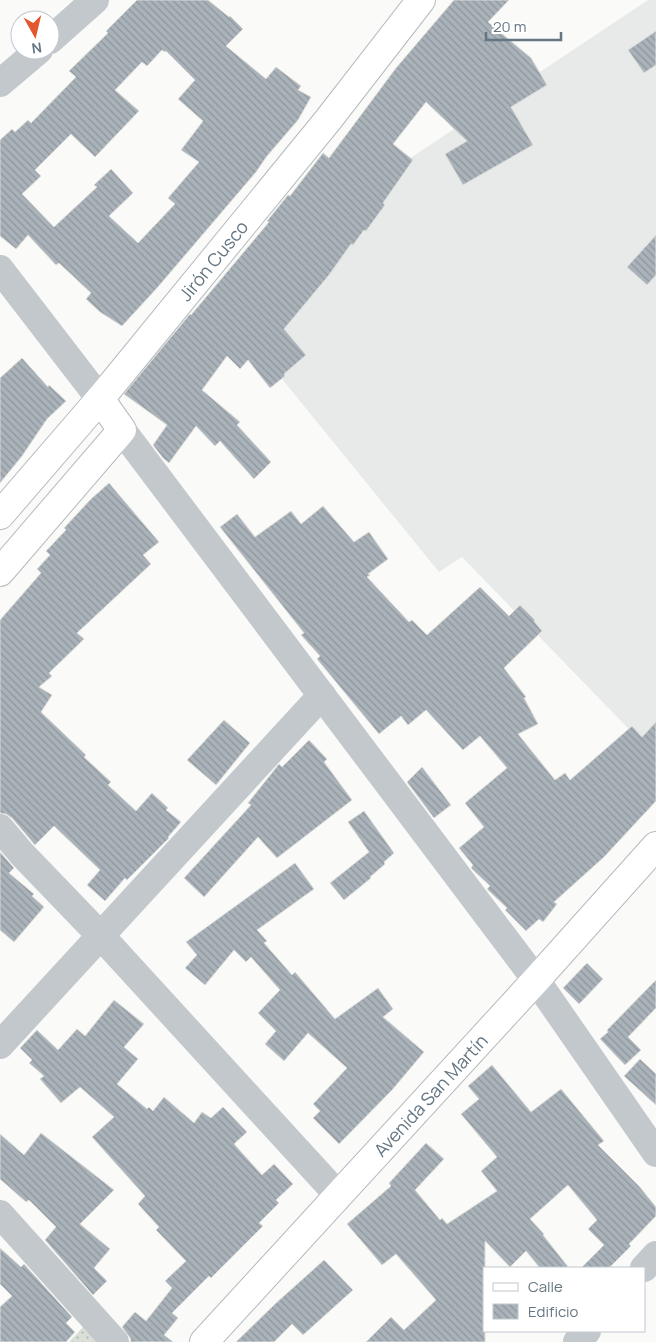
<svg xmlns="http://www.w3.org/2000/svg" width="656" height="1342" font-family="Manrope,sans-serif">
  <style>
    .built { fill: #e8e9e9 }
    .park { fill: url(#park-dots) }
    .building { fill: url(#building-back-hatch); stroke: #dcdcda; fill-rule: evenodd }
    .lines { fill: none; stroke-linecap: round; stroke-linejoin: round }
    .major-casing { stroke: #b5babe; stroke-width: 30 }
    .minor { stroke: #c3c8cc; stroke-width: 28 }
    .major { stroke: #fff; stroke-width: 28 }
    .labels { text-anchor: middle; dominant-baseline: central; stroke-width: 5; stroke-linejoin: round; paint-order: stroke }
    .street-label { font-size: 18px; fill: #657683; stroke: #fff }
  </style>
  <defs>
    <pattern id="park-dots" width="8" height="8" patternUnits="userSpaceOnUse" patternTransform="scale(1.25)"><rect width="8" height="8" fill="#dadfd7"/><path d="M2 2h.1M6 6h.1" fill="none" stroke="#b4b9b4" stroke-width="1.8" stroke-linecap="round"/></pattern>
    <pattern id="building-back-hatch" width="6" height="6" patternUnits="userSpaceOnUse" patternTransform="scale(1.25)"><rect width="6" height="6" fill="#aab3b9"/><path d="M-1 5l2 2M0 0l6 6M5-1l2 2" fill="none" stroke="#8e969c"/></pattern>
  </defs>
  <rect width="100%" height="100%" fill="#fafaf8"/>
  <path class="built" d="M648 0H656V757L462 557 439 572 252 342 409 159Z"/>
  <path class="park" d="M84 1326 100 1342H69Z"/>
  <path class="building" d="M137 0H208L229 17 230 16 243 29 226 46 266 79 276 67 301 86 298 90 311 97 298 120 267 156 256 172 157 288 122 326 100 312 86 299 91 293 59 263 56 265 28 235 16 249 0 236V140L12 129 15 132 28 120 31 123 76 77 69 71 108 33 106 31ZM162 50 165 52 166 51 195 80 178 99 203 121 181 150 199 162 168 198 175 204 138 243 109 216 133 193 111 169 94 185 97 187 54 227 22 194 41 176 35 170 71 134 95 157 139 111 115 90 142 62 147 66Z
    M454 0H509L488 22 531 58 547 85 511 107 533 145 463 185 445 154 467 141 426 102 393 144 413 160 383 203 385 205 366 231 364 230 353 245 351 244 329 275 284 329 306 355 284 374 285 376 270 388 248 360 240 369 227 356 202 390 240 422 237 425 271 462 254 479 220 441 215 446 196 426 169 463 163 458 153 445 167 425 124 394 190 314 191 315 269 222 267 221 288 195 290 196 323 153 329 158 396 68Z
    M656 31V65L644 73 628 50Z
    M656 235V275L647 285 627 267Z
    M22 358 48 387 49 385 66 401 47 419 22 456 0 483V378Z
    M109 483 159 542 143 555 151 564 77 633 84 639 49 673 52 676 39 687 52 695 41 712 86 755 84 757 111 782 108 785 136 811 152 793 168 808 166 810 181 822 168 837 169 838 127 880 125 878 105 901 87 885 100 870 54 826 35 845 12 818 6 814 0 813V620L41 573 37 569 50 555 46 551 66 530 64 528 91 499Z
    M323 506 354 542 369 532 388 559 368 574 370 575 367 577 409 622 412 620 427 635 480 587 509 616 520 605 535 620 534 621 542 631 504 668 526 697 524 698 538 724 518 734 555 780 565 773 570 780 632 726 642 737 656 722V801L604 857 554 902 557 904 543 922 539 919 526 931 505 910 507 908 487 889 490 886 471 868 473 865 459 848 484 827 465 803 507 768 480 736 463 750 426 710 408 725 401 716 379 734 317 659 320 656 301 635 304 633 220 527 237 514 255 537 291 511 301 524Z
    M224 720 250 743 216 785 187 760Z
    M309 740 327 759 324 762 352 800 277 858 258 837 204 897 184 878 251 805 248 803 275 769 279 764 282 767Z
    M422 767 451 805 434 818 407 782Z
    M364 811 394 853 384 862 385 864 370 877 371 878 344 900 330 883 369 852 348 822Z
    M0 852 14 868 9 873 34 894 32 896 44 907 14 942 0 930Z
    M295 863 314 889 257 930 267 941 264 943 292 975 295 972 335 1019 378 988 393 1009 383 1017 424 1052 392 1090 339 1144 313 1118 320 1111 313 1104 347 1068 308 1033 284 1061 265 1044 276 1031 258 1013 280 990 251 957 246 962 234 950 205 985 185 968 197 955 186 942Z
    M587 963 603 979 579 1004 563 988Z
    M656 980V1008L628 1037 641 1050 625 1065 600 1039 608 1032 607 1030Z
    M114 1000 144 1024 124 1047 138 1059 117 1084 147 1109 149 1107 153 1111 164 1097 194 1123 202 1112 211 1118 223 1107 247 1132 234 1144 262 1175 274 1164 293 1184 276 1200 279 1203 259 1223 263 1226 211 1278 209 1276 172 1313 178 1318 164 1335 173 1342H130L131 1339 122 1327 135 1312 146 1321 172 1288 165 1281 186 1261 156 1230 159 1227 138 1204 145 1196 92 1137 114 1117 80 1087 61 1103 40 1079 44 1076 29 1063 32 1060 20 1048 37 1030 58 1050 77 1029 85 1036Z
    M640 1059 656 1074V1105L624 1076Z
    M492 1065 531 1112 561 1089 604 1141 598 1145 639 1186 656 1207V1216L629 1244 631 1246 609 1268H581L604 1245 588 1229 597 1220 568 1185 530 1219 544 1234 543 1235 569 1268H540L526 1251 510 1267 485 1241V1342H366L391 1317 404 1330 436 1300 396 1254 382 1265 347 1224 391 1186 389 1183 426 1143 444 1159 415 1190 440 1220 442 1218 447 1224 497 1191 481 1171 497 1157 461 1114 479 1099 468 1086Z
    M41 1133 114 1190 80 1224 110 1249 94 1268 107 1281 93 1295 45 1240 56 1227 29 1200 26 1202 0 1179V1134L24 1155Z
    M0 1248 21 1267 24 1264 72 1317 66 1323 75 1332 66 1342H0V1307L12 1296 0 1284Z
    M324 1260 353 1290 303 1335 292 1324 274 1342H236L275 1304Z"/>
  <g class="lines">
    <g class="major-casing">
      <g id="major">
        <path id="s1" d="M0 515 100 399 328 120 421 0"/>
        <path d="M0 572 122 430 100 399"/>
        <path id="s2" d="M204 1342 536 980 656 846"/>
      </g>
    </g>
    <path class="minor" d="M50 40 95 0
      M0 83 39 50
      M0 269 100 399
      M122 430 536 980 656 1153
      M0 828 22 854 100 935 338 1195
      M0 1045 322 695
      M0 1214 115 1342
      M644 1268 656 1255
      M577 1342 587 1331"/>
    <use href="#major" class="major"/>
  </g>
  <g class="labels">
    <g class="street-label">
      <text stroke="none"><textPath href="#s1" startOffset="332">Jirón Cusco</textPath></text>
      <text stroke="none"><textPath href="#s2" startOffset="335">Avenida San Martín</textPath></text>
    </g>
  </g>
  <rect x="483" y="1267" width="162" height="65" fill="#ffffff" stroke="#c1c8cd"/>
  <rect x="493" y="1283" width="25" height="8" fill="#ffffff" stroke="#c1c8cd"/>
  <text x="528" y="1292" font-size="15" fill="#657683">Calle</text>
  <rect x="493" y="1304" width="25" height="15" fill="url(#building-back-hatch)" stroke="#c1c8cd"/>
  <text x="528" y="1317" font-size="15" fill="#657683">Edificio</text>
  <g transform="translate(35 35) rotate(172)"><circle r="24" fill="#ffffff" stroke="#c1c8cd"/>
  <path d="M0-4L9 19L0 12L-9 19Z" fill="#e4572e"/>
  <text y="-8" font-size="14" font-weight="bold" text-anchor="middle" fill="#657683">N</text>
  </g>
  <path d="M486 32v8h75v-8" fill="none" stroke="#657683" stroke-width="2.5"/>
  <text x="493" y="32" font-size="15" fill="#657683" stroke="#ffffff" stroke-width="4" paint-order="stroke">20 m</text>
</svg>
